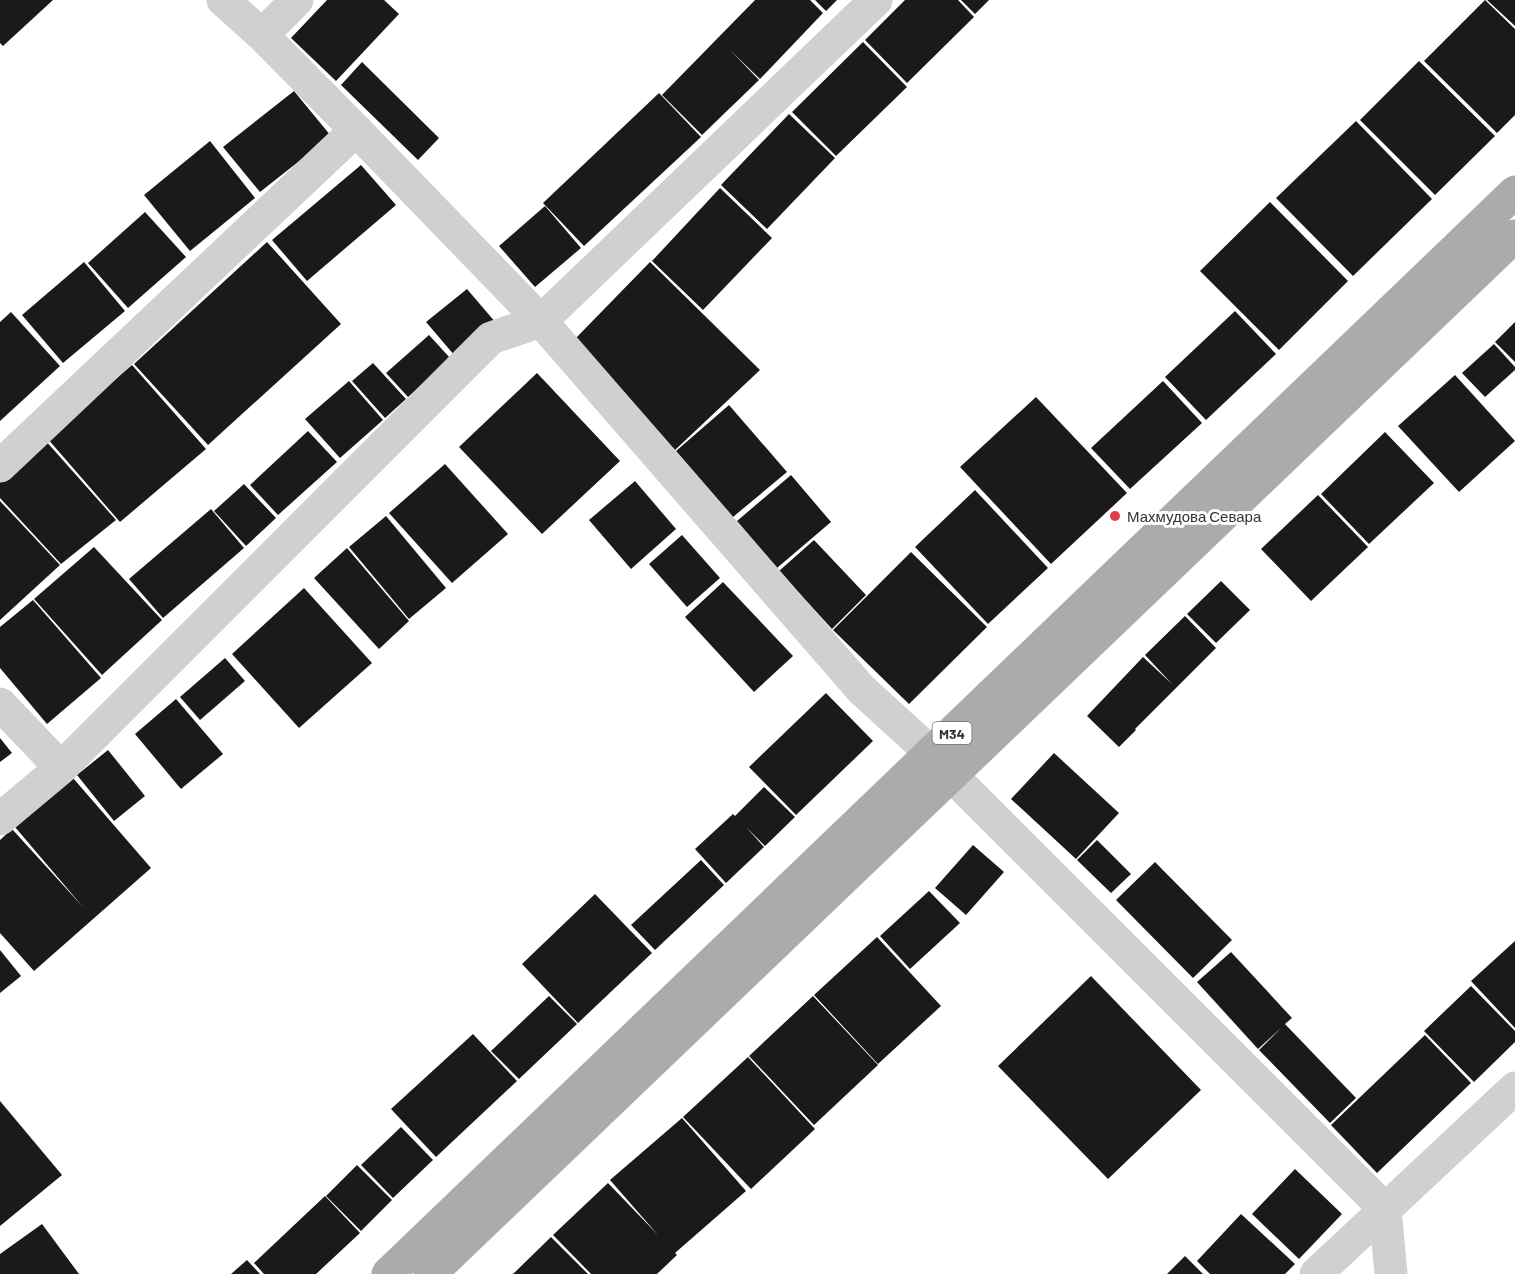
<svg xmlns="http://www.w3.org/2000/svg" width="1515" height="1274" font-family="Barlow,sans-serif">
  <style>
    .building { fill: #1a1a1a }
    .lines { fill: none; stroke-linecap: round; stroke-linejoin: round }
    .minor { stroke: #d0d0d0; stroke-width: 33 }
    .major { stroke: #ababab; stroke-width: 33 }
    .poi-dot { fill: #e63946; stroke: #fff; stroke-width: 2 }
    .labels { text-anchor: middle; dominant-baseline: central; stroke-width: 6; stroke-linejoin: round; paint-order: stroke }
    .shield { fill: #fff; stroke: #707070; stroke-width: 1.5 }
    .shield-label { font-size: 14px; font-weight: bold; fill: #333 }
    .poi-label { font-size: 15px; fill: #333; stroke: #fff; text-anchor: start }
  </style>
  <rect width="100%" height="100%" fill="#fff"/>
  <path class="building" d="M0 0H53L3 46 0 43Z
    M327 0H384L399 14 336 81 291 38Z
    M755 0H810L823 13 760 79 731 51 759 80 702 135 662 95Z
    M815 0H837L826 11Z
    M905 0H958L974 17 907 83 865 40Z
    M961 0H989L975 14Z
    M1485 0 1515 29V115L1497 133 1424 61Z
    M1487 0H1515V26Z
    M863 42 907 87 836 156 792 112Z
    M1419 61 1495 136 1435 195 1360 120Z
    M362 62 439 138 418 160 341 85Z
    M294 91 331 136 260 192 223 147Z
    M659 93 701 137 584 246 543 203Z
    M789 114 835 158 767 229 721 185Z
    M1356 121 1432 199 1353 276 1276 198Z
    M210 141 255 198 190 251 144 195Z
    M361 165 396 205 307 281 272 240Z
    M720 188 772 238 703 310 652 261Z
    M1270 202 1348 281 1279 350 1200 271Z
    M545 206 581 248 535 287 499 246Z
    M145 212 186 257 128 308 88 263Z
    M267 242 341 324 208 445 134 364Z
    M84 262 125 311 63 363 22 315Z
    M650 262 760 370 675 450 576 338Z
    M467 289 496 323 455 356 426 322Z
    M1235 311 1276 354 1206 420 1165 377Z
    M11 312 60 366 0 421V322Z
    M1515 322V362L1495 342Z
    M429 335 451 359 408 397 386 373Z
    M1494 344 1515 367V370L1485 397 1462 373Z
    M373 363 406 399 385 418 352 381Z
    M132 365 206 449 120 522 47 438Z
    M537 373 620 461 542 534 459 447Z
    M1455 375 1515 441 1459 492 1398 426Z
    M349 381 383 420 340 458 305 419Z
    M1163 381 1202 423 1130 489 1091 448Z
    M1036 397 1127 493 1051 564 960 467Z
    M729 405 787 472 733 517 676 451Z
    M308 431 337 462 278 515 250 485Z
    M1385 432 1434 483 1369 544 1321 494Z
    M45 440 116 520 61 564 0 498V481Z
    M445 464 508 534 452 583 389 513Z
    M791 475 831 522 777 568 737 521Z
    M635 481 676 529 631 569 589 520Z
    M244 484 276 518 246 546 214 511Z
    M975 490 1048 568 988 624 915 547Z
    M1318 495 1368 547 1311 601 1261 549Z
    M0 501 60 565 0 620Z
    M211 509 244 548 163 618 129 579Z
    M386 516 446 588 409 619 349 547Z
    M682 535 720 578 687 607 649 564Z
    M814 540 866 595 832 629 779 571Z
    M94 547 162 620 102 675 34 599Z
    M347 548 409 621 379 649 314 578Z
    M911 552 987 627 909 704 833 630Z
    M1221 581 1250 610 1216 643 1187 614Z
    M723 582 793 656 754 692 685 617Z
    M304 588 372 663 299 728 232 654Z
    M33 600 101 678 47 724 0 668V627Z
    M1185 616 1216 648 1135 729 1136 730 1119 747 1087 716 1143 657 1172 684 1145 655Z
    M225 658 245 681 200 720 180 697Z
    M826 693 873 741 796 815 749 767Z
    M176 699 223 754 181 789 135 734Z
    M0 738 12 753 0 762Z
    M108 750 145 796 114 821 77 775Z
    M1054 753 1119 813 1076 859 1011 799Z
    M73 778 151 868 34 971 0 933V840L12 829 83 907 15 827Z
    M764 787 795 817 765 846 746 827 764 847 726 883 695 849 733 814 735 816Z
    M1097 840 1131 874 1111 893 1077 860Z
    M973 845 1004 872 966 915 935 888Z
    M701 860 724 885 655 950 631 925Z
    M1155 862 1232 940 1193 978 1116 900Z
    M929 891 960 923 910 969 880 936Z
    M595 894 652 953 578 1023 522 964Z
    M877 937 941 1006 878 1064 814 995Z
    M1515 941V1028L1471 981Z
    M0 950 21 976 0 993Z
    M1231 952 1292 1018 1285 1024 1356 1098 1330 1123 1259 1050 1281 1028 1258 1049 1197 982Z
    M1091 976 1201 1090 1108 1179 998 1066Z
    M1471 986 1515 1031V1042L1474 1082 1424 1031Z
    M549 996 577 1024 519 1079 491 1051Z
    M813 996 878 1065 814 1125 749 1056Z
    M473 1034 517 1081 436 1157 391 1109Z
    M1425 1035 1471 1083 1377 1173 1331 1125Z
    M748 1057 815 1129 751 1189 683 1117Z
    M0 1101 62 1175 0 1226Z
    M682 1118 746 1191 675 1253 677 1255 657 1274H591L553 1235 608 1183 658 1235 610 1180Z
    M401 1127 433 1160 393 1198 361 1165Z
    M357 1165 392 1200 361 1231 326 1196Z
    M1295 1169 1342 1214 1299 1259 1252 1214Z
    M325 1196 360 1233 316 1274H264L254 1263Z
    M1241 1214 1295 1264 1285 1274H1210L1197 1261Z
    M42 1224 79 1274H0V1254Z
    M551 1237 588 1274H513Z
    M1185 1256 1203 1274H1167Z
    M247 1260 260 1274H231Z"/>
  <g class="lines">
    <path class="minor" d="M223 0 262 35 356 130 541 321 861 689 931 753
      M262 35 297 0
      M0 466 356 130
      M0 704 61 768
      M952 776 1385 1209 1391 1274
      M0 819 61 768 491 338 541 321 876 0
      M1316 1274 1515 1088"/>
    <path class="major" d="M388 1274 1515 192
      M430 1274 1515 236"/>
  </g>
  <circle class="poi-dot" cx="1115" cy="516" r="6"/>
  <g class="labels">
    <rect class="shield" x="932.5" y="722" width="39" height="22" rx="4.5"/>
    <g class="shield-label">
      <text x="952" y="733">M34</text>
    </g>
    <g class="poi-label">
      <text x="1127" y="516">Махмудова Севара</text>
    </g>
  </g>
</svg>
